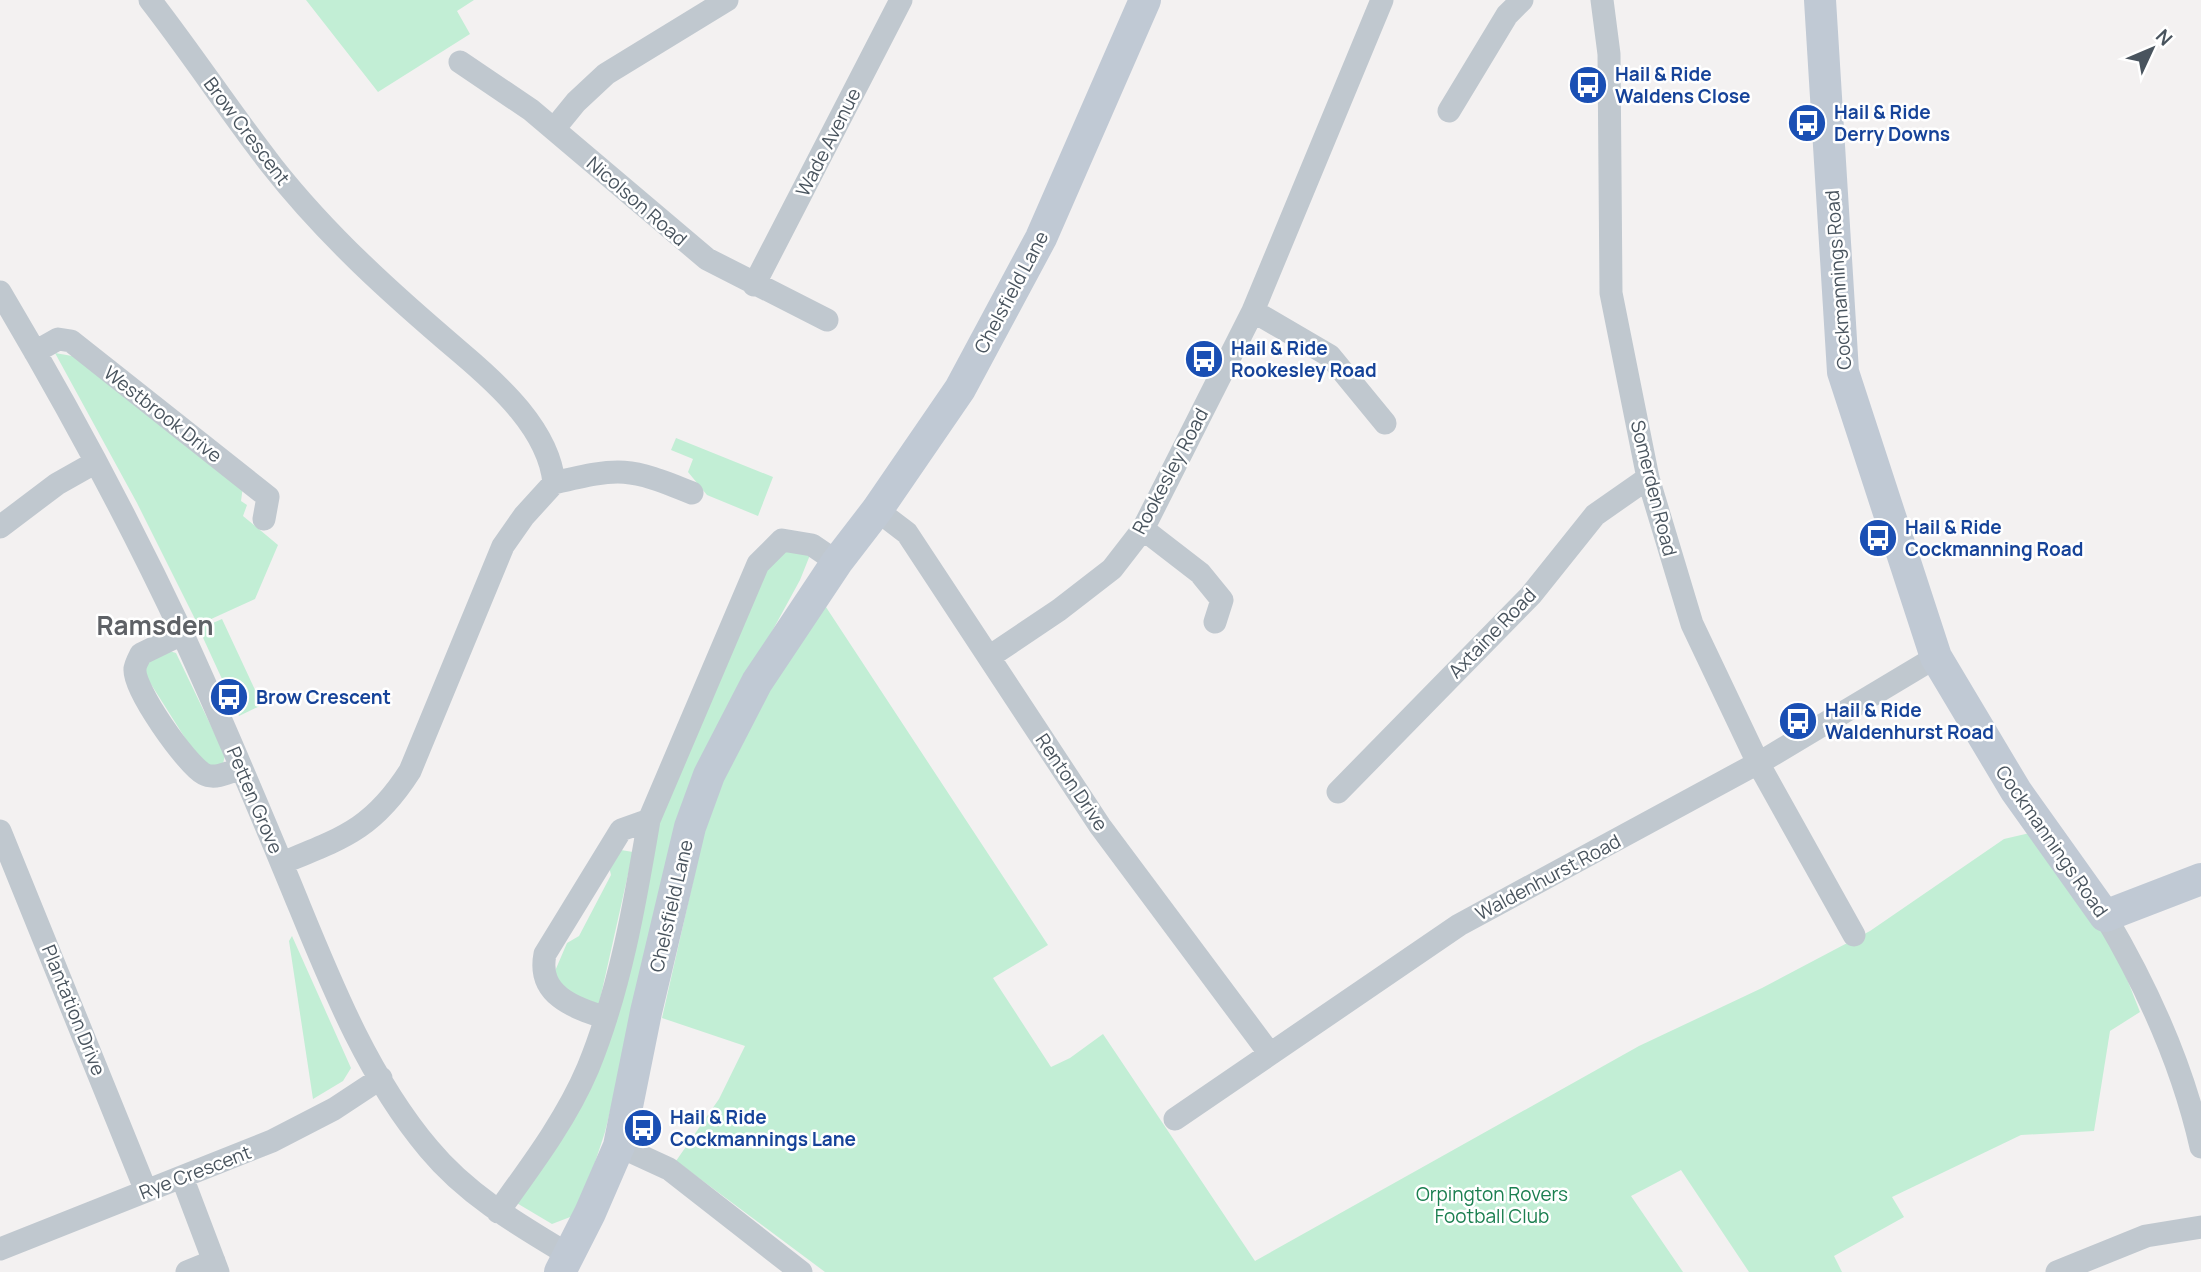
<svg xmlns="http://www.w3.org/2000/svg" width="2201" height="1272" font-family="Manrope,sans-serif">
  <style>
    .green { fill: #c2eed5 }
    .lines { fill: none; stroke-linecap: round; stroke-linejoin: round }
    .street { stroke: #c0c8cf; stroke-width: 23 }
    .secondary { stroke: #c0c9d4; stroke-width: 32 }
    .labels { text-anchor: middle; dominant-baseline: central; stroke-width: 5; stroke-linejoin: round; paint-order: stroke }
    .transit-label { font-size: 19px; font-weight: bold; fill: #164399; stroke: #fff; text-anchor: start }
    .street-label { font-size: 19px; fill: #49545e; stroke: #fff }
    .park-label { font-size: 19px; fill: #1b7f50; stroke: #fff }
    .district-label { font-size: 26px; font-weight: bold; fill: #5e6166; stroke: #fff }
  </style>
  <rect width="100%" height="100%" fill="#f3f1f1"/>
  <path class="green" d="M306 0H474L457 11 470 34 378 92Z
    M55 353 78 357 243 486 241 501 247 505 243 516 278 545 255 599 198 625 137 503Z
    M676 438 773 477 758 516 707 495 688 472 693 459 671 450Z
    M785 547 810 555 800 580 692 778 605 1132 578 1214 552 1224 515 1202 558 1142 659 822 764 562Z
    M822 601 1048 945 993 978 1051 1067 1070 1058 1103 1034 1255 1261 1639 1046 1762 988 1870 931 2004 839 2034 832 2114 946 2140 1012 2110 1031 2094 1131 2021 1135 1892 1197 1904 1217 1834 1256 1842 1272H1749L1681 1170 1631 1196 1683 1272H825L676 1161 719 1099 745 1046 662 1018 694 877 692 858 731 756Z
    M222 619 262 705 239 716 199 629Z
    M166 650 176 653 225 755 223 764 204 768 142 670 144 661Z
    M615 849 633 852 599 1004 563 992 555 971 567 943 579 936 611 875 608 862Z
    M292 936 351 1068 343 1081 313 1099 289 941Z"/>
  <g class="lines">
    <path class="street" d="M150 0C192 54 230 112 272 166 327 236 393 295 460 352 499 385 549 430 554 483L524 516 503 546 410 771C373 829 343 838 282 863
      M1602 0 1609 54 1611 293 1648 478 1692 624 1758 763 1854 935
      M460 62 531 110 707 259 827 320
      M1449 111 1507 15 1522 0
      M554 129 576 102 606 74 727 0
      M754 285 901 0
      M0 292C66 403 128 518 183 635 220 716 255 799 289 881 327 973 364 1072 429 1149 467 1195 519 1225 569 1255
      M1253 311 1330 356 1385 423
      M35 352 58 339 71 341 268 497 264 519
      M554 483C621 467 628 467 692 493
      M877 510 907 533 1100 826 1270 1054
      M0 527 57 484 96 462
      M1143 529 1200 573 1222 600 1215 622
      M182 634 141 654C139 658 135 665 135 669 133 689 186 764 204 774 215 780 230 772 241 768
      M989 657 1059 610 1112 569 1143 529 1253 311 1382 0
      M1338 792 1531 595 1595 515 1648 478
      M0 831 146 1191
      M2105 916C2147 987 2183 1067 2201 1147
      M606 1018C573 1007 537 995 545 954L621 830 649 820 758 564 782 540 812 545 837 562
      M1175 1119 1459 925 1769 757 1936 657
      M619 1146 669 1169 801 1272
      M182 1177 218 1272
      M498 1212C531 1166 566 1120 588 1068 620 990 635 903 649 820
      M0 1249 272 1141 334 1109 381 1078
      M187 1272 214 1261
      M2057 1272 2146 1236 2201 1227"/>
    <path class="secondary" d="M1820 0 1843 372 1936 657 2016 791 2105 916 2201 879
      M560 1272 590 1213 619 1146 646 1012 690 827 709 775 757 682 837 562 877 510 960 389 1041 238 1145 0"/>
  </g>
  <defs>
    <g id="bus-disc" transform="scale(2.0125)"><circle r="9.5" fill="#1a4fb4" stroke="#fff"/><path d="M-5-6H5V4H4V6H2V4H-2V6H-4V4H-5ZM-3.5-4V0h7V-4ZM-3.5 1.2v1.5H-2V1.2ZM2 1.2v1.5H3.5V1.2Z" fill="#fff"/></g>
  </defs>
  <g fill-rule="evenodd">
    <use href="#bus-disc" x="1588" y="85"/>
    <use href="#bus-disc" x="1807" y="123"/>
    <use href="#bus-disc" x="1204" y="359"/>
    <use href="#bus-disc" x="1878" y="538"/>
    <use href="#bus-disc" x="229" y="697"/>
    <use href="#bus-disc" x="1798" y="721"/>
    <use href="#bus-disc" x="643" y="1128"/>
  </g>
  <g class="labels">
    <g class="transit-label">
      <text x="1615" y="74">Hail &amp; Ride<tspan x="1615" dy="22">Waldens Close</tspan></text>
      <text x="1834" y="112">Hail &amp; Ride<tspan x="1834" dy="22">Derry Downs</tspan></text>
      <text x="1231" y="348">Hail &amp; Ride<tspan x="1231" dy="22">Rookesley Road</tspan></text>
      <text x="1905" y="527">Hail &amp; Ride<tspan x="1905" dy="22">Cockmanning Road</tspan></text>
      <text x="256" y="697">Brow Crescent</text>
      <text x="1825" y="710">Hail &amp; Ride<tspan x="1825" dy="22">Waldenhurst Road</tspan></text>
      <text x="670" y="1117">Hail &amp; Ride<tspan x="670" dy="22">Cockmannings Lane</tspan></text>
    </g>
    <g class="street-label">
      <text transform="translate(247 131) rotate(53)">Brow Crescent</text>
      <text transform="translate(828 142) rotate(-63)">Wade Avenue</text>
      <text transform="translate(637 201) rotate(41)">Nicolson Road</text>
      <text transform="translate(1838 280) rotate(-94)">Cockmannings Road</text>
      <text transform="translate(1011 292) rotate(-62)">Chelsfield Lane</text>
      <text transform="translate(163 414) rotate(38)">Westbrook Drive</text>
      <text transform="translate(1170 471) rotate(-62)">Rookesley Road</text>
      <text transform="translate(1654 488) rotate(76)">Somerden Road</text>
      <text transform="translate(1492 633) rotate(-46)">Axtaine Road</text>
      <text transform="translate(1072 782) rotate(56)">Renton Drive</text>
      <text transform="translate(255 800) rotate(67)">Petten Grove</text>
      <text transform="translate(2052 841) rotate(55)">Cockmannings Road</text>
      <text transform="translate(1548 877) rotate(-28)">Waldenhurst Road</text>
      <text transform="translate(671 906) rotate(-77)">Chelsfield Lane</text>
      <text transform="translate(74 1010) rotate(68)">Plantation Drive</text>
      <text transform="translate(195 1172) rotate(-21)">Rye Crescent</text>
    </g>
    <g class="park-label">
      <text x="1492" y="1194">Orpington Rovers<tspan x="1492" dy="22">Football Club</tspan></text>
    </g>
    <g class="district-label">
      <text x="155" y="625">Ramsden</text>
    </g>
  </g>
  <g transform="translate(2152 49) rotate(46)" stroke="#ffffff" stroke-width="5" paint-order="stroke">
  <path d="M0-5L12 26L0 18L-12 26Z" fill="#49545e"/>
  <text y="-10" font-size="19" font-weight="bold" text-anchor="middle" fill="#49545e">N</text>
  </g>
</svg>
